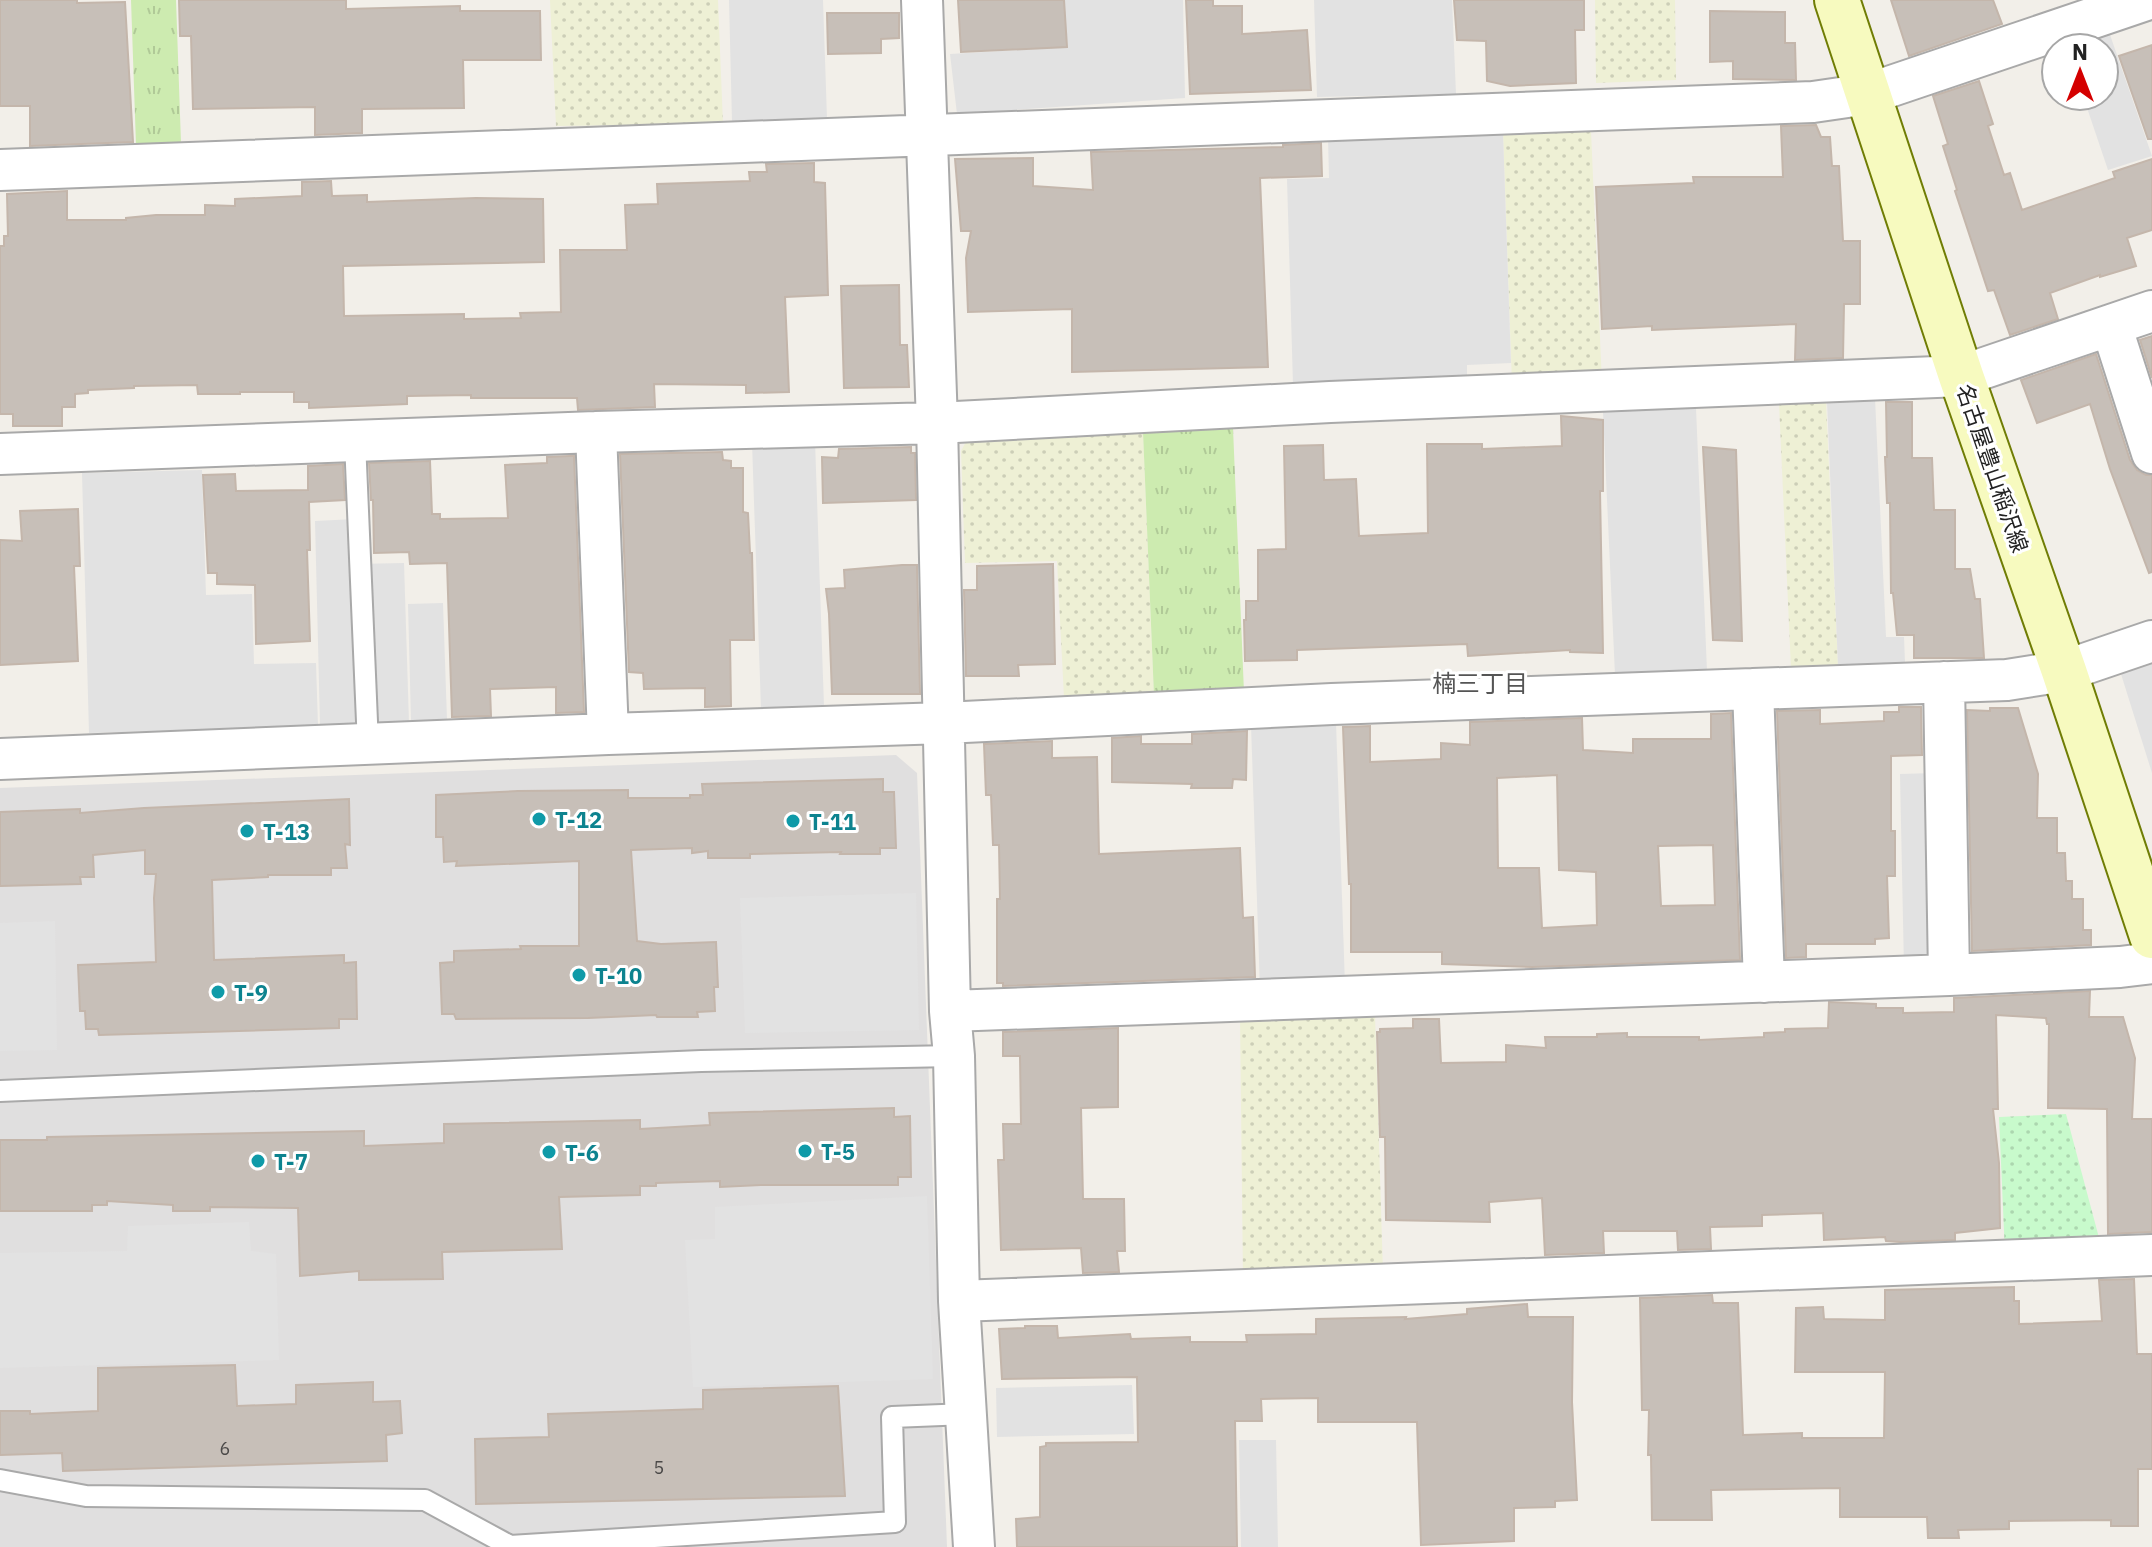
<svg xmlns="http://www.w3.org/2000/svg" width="2152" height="1547" font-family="'IBM Plex Sans','Noto Sans JP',sans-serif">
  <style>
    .residential { fill: #e0dfdf }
    .farmland { fill: url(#farmland-dots) }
    .grass { fill: url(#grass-tufts) }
    .park { fill: url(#park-dots) }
    .parking { fill: #e2e2e2 }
    .building { fill: #c7bfb8; stroke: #c4b6ab; stroke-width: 2; fill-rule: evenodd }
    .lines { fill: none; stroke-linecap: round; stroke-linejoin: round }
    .lane-casing { stroke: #a9a9a9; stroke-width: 24 }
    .street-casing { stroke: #a9a9a9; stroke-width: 44 }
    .secondary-casing { stroke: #707d05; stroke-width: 48 }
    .lane { stroke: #fff; stroke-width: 20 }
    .street { stroke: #fff; stroke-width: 40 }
    .secondary { stroke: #f7fabf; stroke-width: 44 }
    .culture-dot { fill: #0f9aa8; stroke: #fff; stroke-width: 3 }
    .labels { text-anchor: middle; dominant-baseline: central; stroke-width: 6; stroke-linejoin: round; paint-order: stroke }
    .number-label { font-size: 18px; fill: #4b4948 }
    .street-label { font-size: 22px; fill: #222; stroke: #fff }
    .culture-label { font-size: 22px; font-weight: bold; fill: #0d838f; stroke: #fff; text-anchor: start }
    .neighbourhood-label { font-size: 24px; fill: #555; stroke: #fff }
  </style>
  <defs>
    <pattern id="farmland-dots" width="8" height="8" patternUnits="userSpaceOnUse" patternTransform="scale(2)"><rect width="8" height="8" fill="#eef0d5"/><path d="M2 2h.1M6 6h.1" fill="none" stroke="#ccceb7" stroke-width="1.8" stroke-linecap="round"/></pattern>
    <pattern id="grass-tufts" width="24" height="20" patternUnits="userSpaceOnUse" patternTransform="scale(2)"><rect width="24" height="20" fill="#cdebb0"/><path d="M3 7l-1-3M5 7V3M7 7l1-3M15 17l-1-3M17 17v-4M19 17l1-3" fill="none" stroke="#b0c997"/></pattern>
    <pattern id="park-dots" width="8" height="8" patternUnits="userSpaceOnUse" patternTransform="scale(2)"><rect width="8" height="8" fill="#c8facc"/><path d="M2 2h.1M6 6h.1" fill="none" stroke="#acd6af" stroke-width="1.8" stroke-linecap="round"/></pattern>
  </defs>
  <rect width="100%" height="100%" fill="#f2efe9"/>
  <path class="residential" d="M896 755 917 773 947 1547H0V788Z"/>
  <path class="farmland" d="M550 0H718L723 124 556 126Z
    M1595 0H1675L1676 80 1596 83Z
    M1591 131 1602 383 1512 384 1503 133Z
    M1826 401 1838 666 1791 669 1779 403Z
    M1143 432 1154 696 1064 698 1057 561 965 563 961 451 968 438Z
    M1375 1015 1383 1272 1243 1282 1240 1016Z"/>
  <path class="grass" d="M131 0H176L181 143 136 145Z
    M1233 428 1244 692 1154 696 1143 432Z"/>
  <path class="park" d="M2066 1114 2102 1249 2005 1254 1999 1117Z"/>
  <path class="parking" d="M729 0H823L827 119 732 122Z
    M1064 0H1183L1185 98 957 114 950 54 1066 47Z
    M1314 0H1452L1456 94 1317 97Z
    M2108 29 2152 156 2108 170 2083 96H2104V48H2066Z
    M1503 133 1511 363 1467 365V380L1293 385 1287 179 1329 178 1328 138Z
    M1875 398 1886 637H1904L1905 663 1838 666 1827 401Z
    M1696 408 1707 671 1615 675 1603 412Z
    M815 440 824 707 761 710 752 442Z
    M202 470 206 595 252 594 254 664 316 663 318 726 89 733 82 473Z
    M355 519 356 564 404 563 409 723 320 725 315 521Z
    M443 603 447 720 411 721 408 604Z
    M2152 664V773L2121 674Z
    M1336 722 1345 985 1260 989 1251 725Z
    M1934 773 1937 954 1904 969 1900 774Z
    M916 893 919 1030 745 1033 740 898Z
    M55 921 57 1050 0 1051V923Z
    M927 1196 933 1379 693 1387 685 1240 715 1239V1207Z
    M249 1222 251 1251 276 1254 279 1360 0 1368V1253L127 1251 128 1226Z
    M1132 1385 1134 1434 997 1437 996 1388Z
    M1239 1440H1276L1278 1547H1241Z"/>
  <path class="building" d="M0 0H77V3L125 2 133 142 30 146V106H0Z
    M179 0H346V9L460 6V11H540L541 60H463L464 108 362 109V133L315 135V107L193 109 191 36H180Z
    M958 0H1064L1067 47 961 52Z
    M1186 0H1213V6H1242V34L1307 30 1311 90 1190 94Z
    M1454 0H1584V30H1575L1576 83 1510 86 1487 81 1486 41 1457 40Z
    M1891 0H1993L2002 24 1909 56Z
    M1710 11 1785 12V43H1795L1796 80 1733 79V61L1710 62Z
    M827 13H899V38L881 39V53L828 54Z
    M2152 45V139H2148L2119 56Z
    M1979 81 1993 124 1988 126 2004 175 2010 173 2022 210 2115 178 2113 172 2152 159V230L2127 238 2136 266 2100 277V275L2050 293 2058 319 2010 335 1994 290 1988 291 1955 191 1957 190 1943 146 1948 144 1933 96Z
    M1816 125 1821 137H1830L1832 166H1839L1843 241H1860V304H1844L1843 358 1795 360 1796 324 1652 330V326L1602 329 1596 187 1694 183 1693 177H1783L1781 126Z
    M1321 143 1322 176 1260 178 1268 367 1072 372V309L968 312 966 258 971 231H961L955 159 1033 158V186L1093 190 1091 152 1283 147V145Z
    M814 163V182L825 183 828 295 785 297 789 392 746 393V385L654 384 655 407 578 410 577 398H471V395L407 396V404L309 408V402H294V392H240V394H198L197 385 134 386V388L88 390V393L75 394V407H62V426H13V414H0V246H4V236H8L7 194 67 191V220H126V218L156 215H205V205L235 206V199L302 196V182L331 181 332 196 367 195V202L476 198 543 199 544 262 343 266 344 316 464 314V319L521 318 520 313 561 312 560 250H627L625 205 658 204 657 184 750 181 749 172H767L766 164Z
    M899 285 900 345H907L909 387 844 388 841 286Z
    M2152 336V378L2140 340Z
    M2096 354 2130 460 2137 470 2146 475H2152V572L2149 573 2110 469 2090 404 2037 423 2021 380Z
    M1886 402H1912V458H1932L1934 510H1955V569H1970L1975 599H1980L1984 658H1914V635H1897L1893 593H1891L1890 503H1887L1885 457H1887Z
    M1561 416 1603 420V491H1600L1603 653 1570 652V650L1468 656 1467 644 1297 650V660L1245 661 1244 620H1246V601H1258V550L1286 549 1284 446 1323 445 1324 480 1356 479 1359 536 1428 533 1427 444H1482V449L1562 446Z
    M911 447V453H915L916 500 823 503 822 457 838 458 839 449Z
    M1703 447 1736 450 1742 641 1713 640Z
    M722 452 723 460 731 461V468H743V512L748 513 750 553H752L754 640H730L731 706 705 707V688L644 689 643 673 629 672 620 454Z
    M570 456H574L584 712 556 713V687L490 689 491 716 452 717 447 563 410 564 409 552 374 553 373 500H371L369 463 430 461 432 514H440V519L508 518 505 465 547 463V457Z
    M343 464 345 500 309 502 310 550H307L310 641 256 644 255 585 217 584V573H208L203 475 235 474 236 491 308 490V466Z
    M78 509 80 566H74L78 661 0 665V540L22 541 20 511Z
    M1053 564 1055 664 1018 665 1019 676H966L964 590H977V566Z
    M902 565H917L920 694H832L829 614 826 589 845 588 844 570Z
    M1899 707H1921L1922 755 1891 756V831H1895V876H1887L1889 938 1875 939V944H1806V957L1786 958 1777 711 1820 710V724L1884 721V712H1899Z
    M1990 708H2018L2038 774 2037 818H2057V853H2065L2066 881H2072V899H2083V930H2091V945L1972 951 1967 710 1990 711Z
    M1731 713 1740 960 1532 967 1442 964V952H1351V884H1349L1343 727 1370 726V762L1441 759V743L1470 745V722L1582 718 1583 750 1633 753V739H1711V714ZM1557 775 1559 870 1596 872 1597 925 1542 928 1539 868H1498L1497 778ZM1713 845 1715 905 1661 906 1658 846Z
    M1247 731 1246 780 1233 779 1232 788H1191L1192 784 1112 782V738L1141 736V744H1192V734Z
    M1052 741V758L1097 757 1099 854 1240 848 1243 918 1253 917 1255 977 1003 986V983H997V899H1000L999 845H993L991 795H986L984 744Z
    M883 779V792H894L896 848H880V854H840L841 852 750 854V858H708V851L692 853V848L631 850 637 941 661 944 716 942 718 987H714L715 1011 697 1012 698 1017H657L656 1015 588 1018 456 1019 454 1014H442L440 963 454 962V951L521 949 520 946H579V861L456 866 457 861 444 862 443 837H436V795L518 791 628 790V798H690V795H703L702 784Z
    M349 799 350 845 345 844 347 868H331V875H268V877L212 880 214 960 344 955V963L356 962 357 1019H339V1028L99 1035 98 1029H86L85 1011H80L78 965 156 962 154 898 156 874H145V850L93 855 94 877H80L81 884 0 886V812L80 809V813L144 808Z
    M2090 991 2089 1017H2123L2135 1058 2132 1119H2152V1232L2108 1234 2107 1109 2048 1108 2049 1024H2047L2046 1018 1996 1015 1998 1109H1993L1999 1163 2000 1228 1955 1233V1240L1900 1242 1886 1241 1885 1237 1824 1240 1823 1213 1762 1215V1226L1710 1227 1711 1249 1678 1250 1677 1231H1603L1604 1253 1545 1255 1542 1198 1489 1202 1490 1222 1386 1220 1385 1137H1380L1377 1032H1380V1029L1413 1028V1019H1439L1441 1063 1506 1062V1045L1546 1048 1545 1037H1597V1034L1627 1033V1037H1699V1040L1764 1037V1033L1785 1032V1029L1828 1028 1829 1002 1876 1004V1008H1903V1013L1954 1012V998Z
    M1118 1028V1107L1081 1108 1083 1199H1124L1125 1251H1117L1119 1272 1083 1273 1081 1248 1001 1250 998 1160H1004L1003 1124H1021L1020 1056H1003V1032Z
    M894 1108V1117L910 1116 911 1177H898V1185H761L720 1187V1181L656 1183V1186H640V1195L559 1197 562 1249 442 1252 443 1279 359 1280V1271L300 1276 298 1208 210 1207V1211H173V1205L107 1201V1205H92V1211H0V1140H47V1137L364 1131V1146L444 1143V1124L640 1120V1129L710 1125 709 1113Z
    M2134 1279 2137 1354H2152V1469H2138V1526H2111V1520L2009 1521V1529L1958 1530 1959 1538H1928L1927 1517H1840V1488L1711 1490 1712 1520H1652L1651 1455H1648L1649 1410H1642L1640 1298 1712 1295 1713 1303H1738L1743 1435 1802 1433V1438H1884L1885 1372H1795L1796 1308 1823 1307 1824 1319 1885 1320V1290L2014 1287V1301H2019V1324L2102 1321 2099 1280Z
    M1527 1304 1528 1317H1573L1572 1402 1577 1500 1555 1501V1507L1514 1508V1541L1421 1545 1417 1422H1318V1398L1261 1399 1262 1421H1235L1237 1547H1017L1016 1519 1040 1517V1447L1046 1446V1443L1138 1442 1137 1377 1002 1379 999 1329 1025 1328V1326H1057L1058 1338 1130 1334 1131 1339 1190 1337V1342H1247L1246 1335 1316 1334V1319L1406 1317 1405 1319 1467 1314V1309Z
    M235 1365 237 1406 296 1404V1385L373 1382V1402L400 1401 402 1433 386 1435 387 1461 63 1471 62 1453 0 1455V1411H30V1414L98 1411V1368Z
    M838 1386 845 1496 476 1504 475 1439 549 1437 548 1414 703 1409V1390Z"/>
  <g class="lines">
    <g class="lane-casing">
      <path id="lane" d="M355 441 368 745
        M0 1091 701 1061 954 1056
        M0 1480 86 1496 425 1500 510 1546 895 1522 892 1417 967 1414"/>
    </g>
    <g class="street-casing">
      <path id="street" d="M922 0 937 423 950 1011 954 1056 959 1301 974 1547
        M0 170 1813 102 1868 94 2146 0
        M2111 325 2152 453
        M596 432 608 734
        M0 454 596 432 937 423 1330 402 1961 376 2152 311
        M1944 682 1949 975
        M1753 689 1764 982
        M0 759 608 734 944 723 1332 704 2007 680 2064 671 2152 641
        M950 1011 1949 975 2120 967 2152 963
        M959 1301 2152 1255"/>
    </g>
    <g class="secondary-casing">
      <path id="secondary" d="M1837 0 1961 376 2064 671 2152 936"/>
    </g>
    <use href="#lane" class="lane"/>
    <use href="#street" class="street"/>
    <use href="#secondary" class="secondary"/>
  </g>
  <g class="culture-dot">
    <circle cx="539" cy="819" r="8"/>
    <circle cx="793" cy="821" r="8"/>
    <circle cx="247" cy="831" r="8"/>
    <circle cx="579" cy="975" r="8"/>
    <circle cx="218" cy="992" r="8"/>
    <circle cx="805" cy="1151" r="8"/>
    <circle cx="549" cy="1152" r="8"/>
    <circle cx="258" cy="1161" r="8"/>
  </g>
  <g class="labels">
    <g class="number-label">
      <text x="225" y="1448">6</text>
      <text x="659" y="1467">5</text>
    </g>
    <g class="street-label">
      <text transform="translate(1993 468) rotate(71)">名古屋豊山稲沢線</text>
    </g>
    <g class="culture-label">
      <text x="555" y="819">T-12</text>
      <text x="809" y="821">T-11</text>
      <text x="263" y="831">T-13</text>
      <text x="595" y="975">T-10</text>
      <text x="234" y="992">T-9</text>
      <text x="821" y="1151">T-5</text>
      <text x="565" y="1152">T-6</text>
      <text x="274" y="1161">T-7</text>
    </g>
    <g class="neighbourhood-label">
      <text x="1480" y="683">楠三丁目</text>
    </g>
  </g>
  <g transform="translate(2080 72)"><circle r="38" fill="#ffffff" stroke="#a7a7a7" stroke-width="2"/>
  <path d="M0-6L14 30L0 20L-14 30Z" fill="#d40000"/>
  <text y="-12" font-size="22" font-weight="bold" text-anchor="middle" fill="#222222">N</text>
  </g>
</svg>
